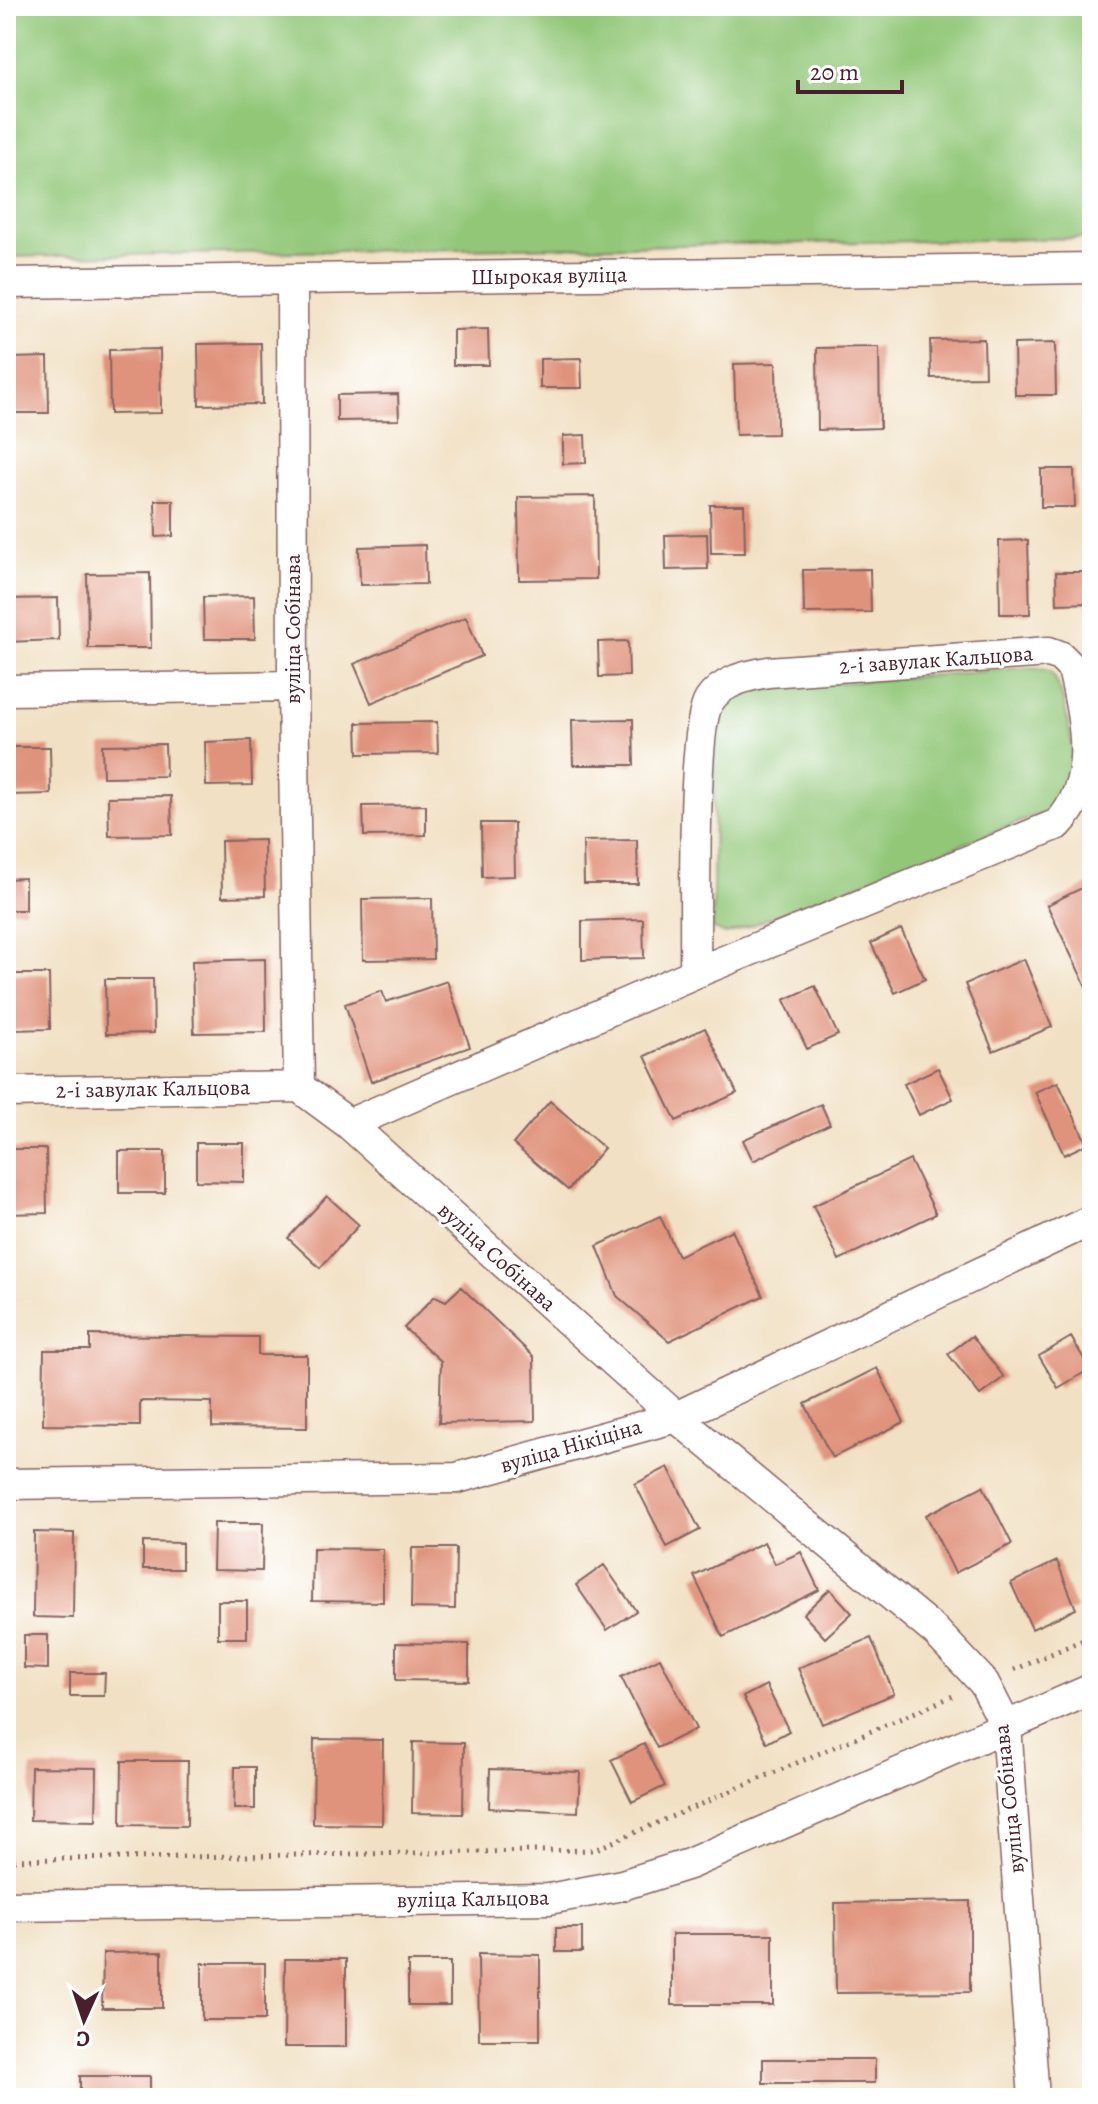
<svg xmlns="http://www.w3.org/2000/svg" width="1098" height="2104" font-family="Alegreya,serif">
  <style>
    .green { fill: #92c778; stroke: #6e7352; stroke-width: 2 }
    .building { fill: #e0937b }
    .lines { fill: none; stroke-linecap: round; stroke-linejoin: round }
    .minor-casing { stroke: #846360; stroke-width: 33 }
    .path { stroke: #846360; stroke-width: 5; stroke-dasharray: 2 6; stroke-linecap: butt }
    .minor { stroke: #fff; stroke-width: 30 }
    .labels { text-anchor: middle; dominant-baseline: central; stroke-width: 6; stroke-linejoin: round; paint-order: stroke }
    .street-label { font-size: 22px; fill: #4a1f2b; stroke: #fff }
  </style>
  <rect width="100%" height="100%" fill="#fff"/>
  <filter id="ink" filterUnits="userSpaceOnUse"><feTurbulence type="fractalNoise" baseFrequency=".0125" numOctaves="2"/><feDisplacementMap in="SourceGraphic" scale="16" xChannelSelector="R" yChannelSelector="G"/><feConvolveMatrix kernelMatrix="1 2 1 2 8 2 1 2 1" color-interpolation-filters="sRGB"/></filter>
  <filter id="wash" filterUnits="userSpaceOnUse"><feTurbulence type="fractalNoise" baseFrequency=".006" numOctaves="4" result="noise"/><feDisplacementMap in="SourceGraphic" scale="32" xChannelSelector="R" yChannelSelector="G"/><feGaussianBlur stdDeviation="1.8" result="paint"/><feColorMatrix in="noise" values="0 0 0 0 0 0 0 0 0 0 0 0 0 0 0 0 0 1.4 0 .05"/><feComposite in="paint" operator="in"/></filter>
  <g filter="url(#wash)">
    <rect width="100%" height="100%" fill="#f1e0c3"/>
    <path class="green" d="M6 6H1092V238L6 257Z
      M1024 668C1031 669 1042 668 1049 671 1063 679 1076 757 1073 773 1070 788 1056 804 1044 813L736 931 726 934 713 929 714 729C722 702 742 694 767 689Z"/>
    <g id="blocks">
      <path class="building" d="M488 329 489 365H453V330Z
        M984 339 985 377 931 378 930 340Z
        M261 343 262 404 199 405 198 344Z
        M1055 343 1056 395H1015L1014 344Z
        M879 347 880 428 818 430 817 348Z
        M160 349 161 413 110 414 109 350Z
        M48 357 49 413H13L12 358Z
        M581 358 582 388H540V359Z
        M776 363 777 434 736 435 734 364Z
        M398 394 399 420 337 421V395Z
        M585 435 586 463 563 464V436Z
        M1041 469H1074L1075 507H1041Z
        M595 496 596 579 519 580 518 497Z
        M155 500H173V536L156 537Z
        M710 505H744L745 553H711Z
        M707 534 708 569 666 570 665 535Z
        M1028 540 1030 614H1000L999 541Z
        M425 545 426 584 360 585 359 547Z
        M870 569 871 612 804 613 803 570Z
        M1056 572H1091V603L1057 604Z
        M150 573 151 648H88L87 574Z
        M254 596 255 639H204L203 597Z
        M58 598 59 640 6 642V599Z
        M466 617 482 656 371 703 354 664Z
        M628 641 629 676 599 677 598 642Z
        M633 719 634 765H573L572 720Z
        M437 722 438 753 358 754 357 723Z
        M251 740 252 785 206 786 205 742Z
        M165 744 166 776 103 777 102 745Z
        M6 747H50L51 794 6 795Z
        M171 796 172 835 109 836 108 797Z
        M426 805V835L364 836 363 806Z
        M481 823H514L515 876 482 877Z
        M264 840 265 896 222 897 221 841Z
        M637 840 638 884H584L583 841Z
        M25 878V910H6V879Z
        M1090 884 1092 888V999L1047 905Z
        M432 898 433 959 363 960 362 899Z
        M643 919 644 958 582 960V921Z
        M901 929 925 979 895 993 871 943Z
        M265 959 266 1032 194 1033 192 961Z
        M1024 959 1052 1027 993 1051 965 984Z
        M10 974H49L50 1029 11 1030Z
        M105 979H153L154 1033 106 1034Z
        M447 981 470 1047 371 1082 345 1004 382 991 386 1002Z
        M815 986 838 1035 807 1049 784 1000Z
        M705 1028 737 1093 676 1121 645 1056Z
        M938 1068 953 1099 919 1115 904 1084Z
        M1058 1082 1087 1144 1064 1155 1035 1092Z
        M550 1101 604 1148 568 1190 513 1144Z
        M821 1104 830 1124 753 1161 743 1140Z
        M196 1143H244V1182L196 1181Z
        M6 1149H46L47 1213 6 1214Z
        M119 1151H165V1193H119Z
        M910 1160 936 1214 839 1260 813 1206Z
        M327 1196 359 1225 320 1268 288 1238Z
        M660 1216 678 1256 732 1230 763 1296 669 1341 617 1296 597 1246Z
        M461 1287 534 1357 535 1421 439 1423 441 1361 404 1328 435 1296 446 1301Z
        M90 1335 258 1337V1355H307V1428L212 1427V1402L140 1401V1426L43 1425 44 1350H90Z
        M972 1336 1004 1377 980 1395 948 1354Z
        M1071 1337 1090 1369 1058 1388 1039 1356Z
        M877 1368 904 1422 832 1458 805 1404Z
        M668 1467 700 1530 667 1547 635 1484Z
        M983 1486 1012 1544 955 1573 926 1515Z
        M214 1523H263L262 1571 213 1570Z
        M34 1532 74 1533 73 1618 33 1617Z
        M143 1542 182 1543V1569H143Z
        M764 1542 775 1564 801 1552 819 1590 723 1637 694 1576Z
        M313 1548 383 1549V1602L312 1601Z
        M412 1548H456L455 1609 411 1608Z
        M1057 1561 1076 1609 1032 1629 1011 1583Z
        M604 1565 636 1611 607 1630 576 1585Z
        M830 1589 852 1613 825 1638 803 1614Z
        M218 1601H247V1638H218Z
        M24 1635H48V1669L24 1668Z
        M871 1638 894 1694 822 1724 798 1668Z
        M396 1643 469 1644V1681L396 1680Z
        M660 1658 696 1729 657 1748 621 1677Z
        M70 1673H105L104 1696H70Z
        M766 1685 789 1731 767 1743 743 1697Z
        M314 1739 383 1740 382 1825 313 1824Z
        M413 1742 464 1743 463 1814 412 1813Z
        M644 1744 665 1786 632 1802 611 1760Z
        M122 1761H188L187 1826 121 1825Z
        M31 1767 97 1768 96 1821 30 1820Z
        M235 1767H255V1809H234Z
        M490 1769 580 1772 578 1812 489 1808Z
        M970 1901V1992L836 1993 835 1903Z
        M556 1928H582V1952H556Z
        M672 1934H773V2005H672Z
        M162 1952V2008H102L103 1953Z
        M478 1954 540 1955V2040H479Z
        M285 1959H346V2047H284Z
        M408 1962H450V2005H408Z
        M202 1963H265V2020H202Z
        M763 2059H875V2083H763Z
        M80 2076H150V2098H80Z"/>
    </g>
  </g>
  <g filter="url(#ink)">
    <use href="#blocks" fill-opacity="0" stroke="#846360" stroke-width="2"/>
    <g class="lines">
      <g class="minor-casing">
        <path id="minor" d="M292 280 293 686 299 1087 349 1124 676 1417 936 1632 984 1683 1006 1726 1034 2098
          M6 283 1092 268
          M6 690 293 686
          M6 1092 299 1087
          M349 1124 695 973 1058 824C1098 782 1086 723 1073 669L1060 656 1049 652 768 672C746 676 722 681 709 701 691 730 696 927 695 973
          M6 1484 457 1478 676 1417 1092 1220
          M6 1906 549 1899 622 1885 689 1864 1092 1689"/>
      </g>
      <path class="path" d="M1014 1670 1092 1636
        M6 1860 594 1850 953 1696"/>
      <use href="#minor" class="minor"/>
    </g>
  </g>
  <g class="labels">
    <g class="street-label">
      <text transform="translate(549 276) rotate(-1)">Шырокая вуліца</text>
      <text transform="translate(293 629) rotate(-90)">вуліца Собінава</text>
      <text transform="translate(936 660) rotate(-4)">2-і завулак Кальцова</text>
      <text transform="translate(153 1089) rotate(-1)">2-і завулак Кальцова</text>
      <text transform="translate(497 1257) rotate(42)">вуліца Собінава</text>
      <text transform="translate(571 1446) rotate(-16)">вуліца Нікіціна</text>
      <text transform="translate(1009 1799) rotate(-96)">вуліца Собінава</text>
      <text transform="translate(473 1899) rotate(-1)">вуліца Кальцова</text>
    </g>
  </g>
  <rect width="1098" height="2104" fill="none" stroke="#fff" stroke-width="32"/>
  <g transform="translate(84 2020) rotate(183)" stroke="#ffffff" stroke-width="6" paint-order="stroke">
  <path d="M0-6L14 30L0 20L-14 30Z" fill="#4a1f2b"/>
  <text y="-12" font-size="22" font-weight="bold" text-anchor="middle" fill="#4a1f2b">С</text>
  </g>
  <path d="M798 80v12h104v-12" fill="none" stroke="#4a1f2b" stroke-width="4"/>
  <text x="810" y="80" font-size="24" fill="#4a1f2b" stroke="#ffffff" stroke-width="6" paint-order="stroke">20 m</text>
</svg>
